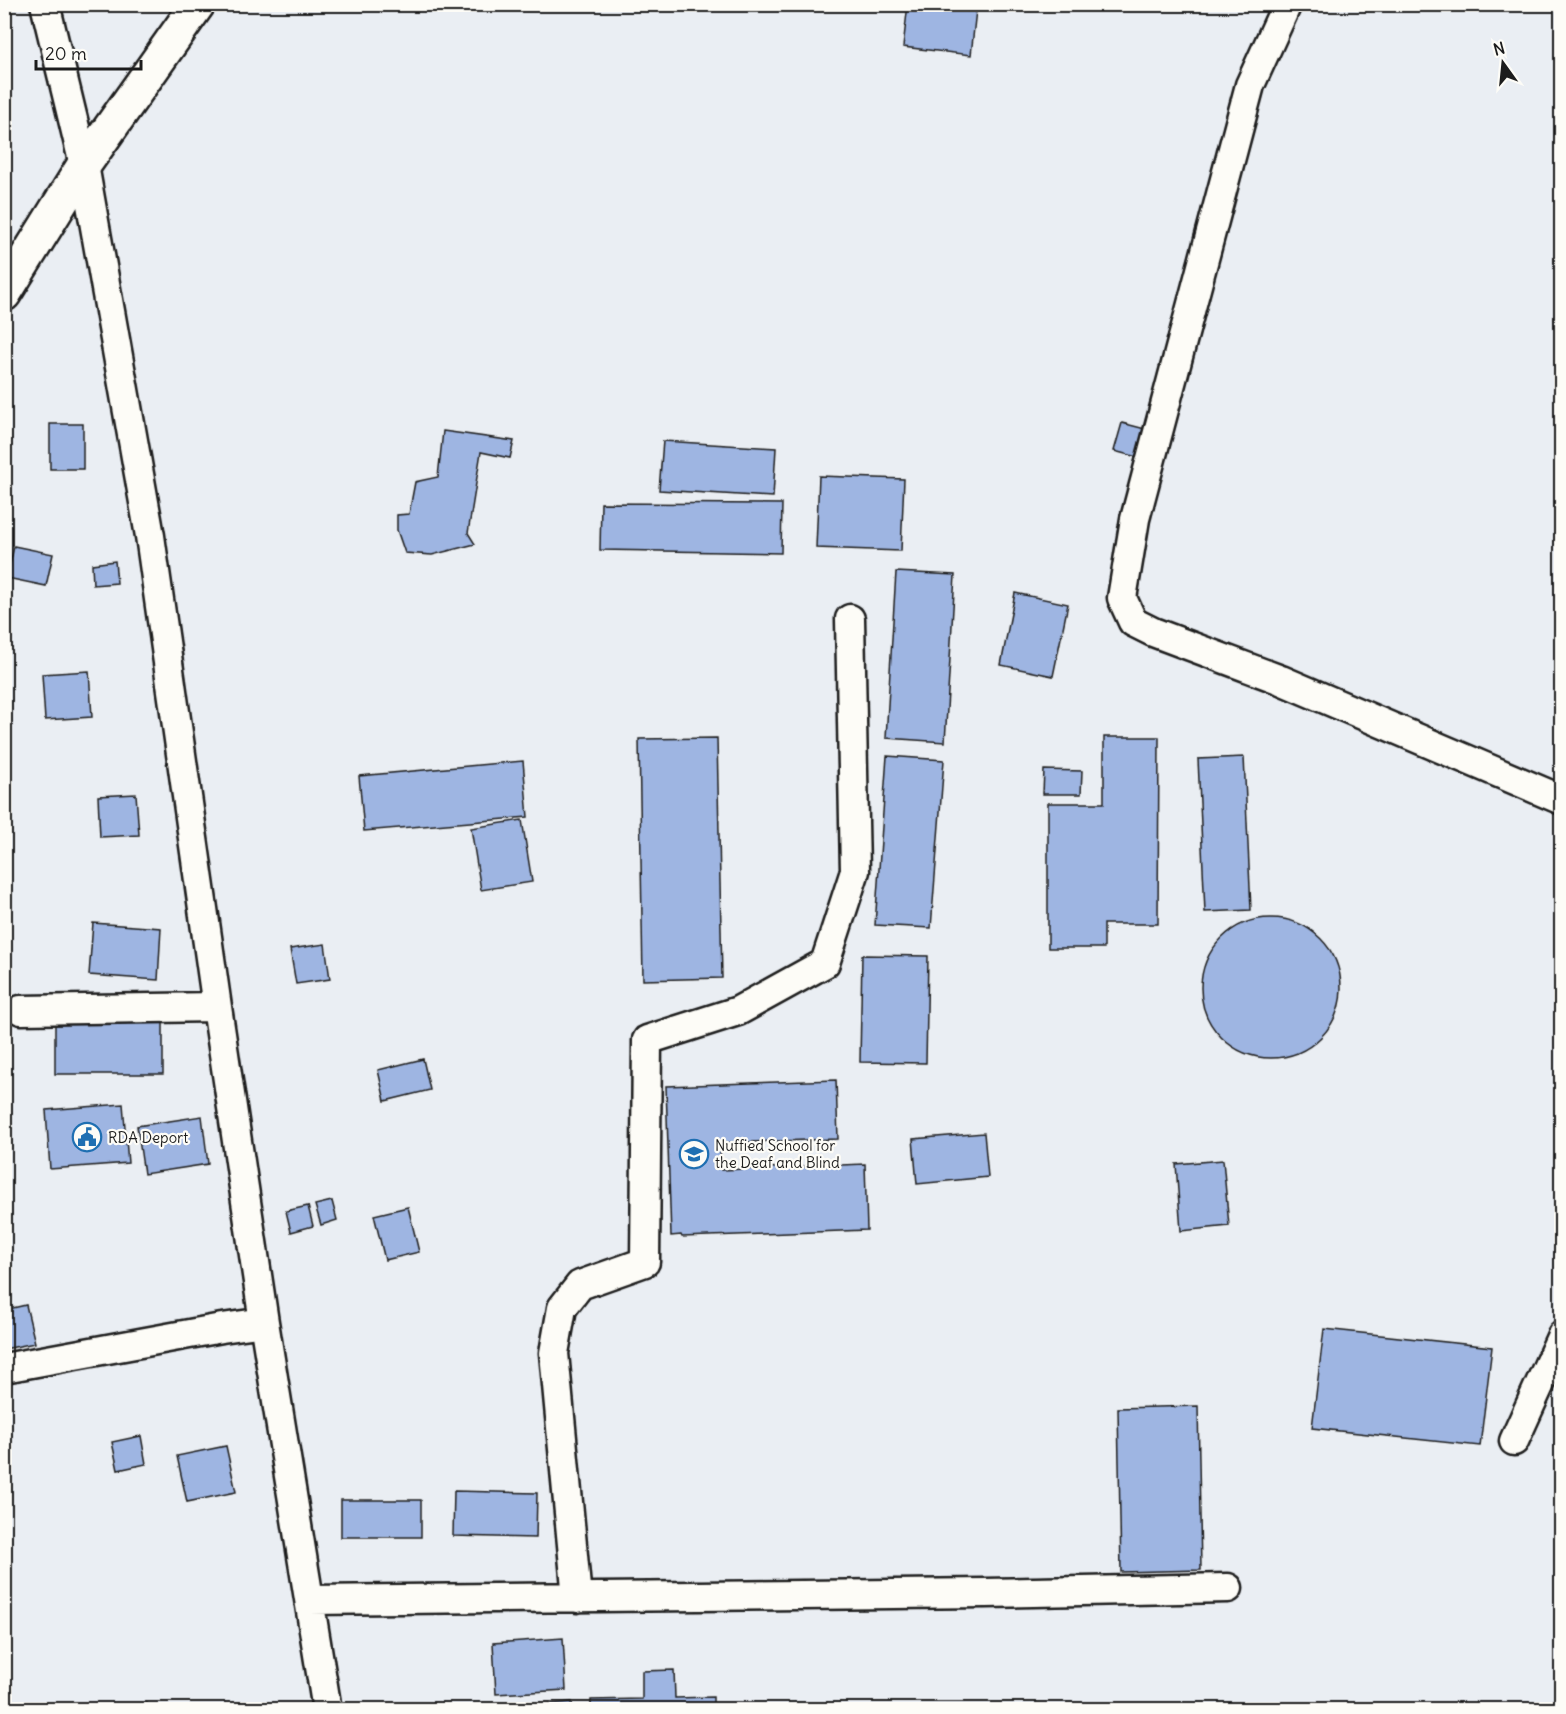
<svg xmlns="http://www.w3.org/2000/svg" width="1566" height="1714" font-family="Delius,sans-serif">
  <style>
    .building { fill: #9eb5e2; stroke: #1c1c1c; stroke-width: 1.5 }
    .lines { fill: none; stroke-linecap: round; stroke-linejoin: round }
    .street-casing { stroke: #1c1c1c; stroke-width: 33 }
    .secondary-casing { stroke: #1c1c1c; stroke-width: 38 }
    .street { stroke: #fdfcf7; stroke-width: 28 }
    .secondary { stroke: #fdfcf7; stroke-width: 33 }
    .labels { text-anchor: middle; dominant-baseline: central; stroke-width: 4.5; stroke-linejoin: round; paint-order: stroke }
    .poi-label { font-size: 15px; fill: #1c1c1c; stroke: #fdfcf7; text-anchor: start }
  </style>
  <rect width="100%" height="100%" fill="#eaeef3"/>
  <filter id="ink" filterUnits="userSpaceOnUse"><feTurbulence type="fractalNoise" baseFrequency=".0167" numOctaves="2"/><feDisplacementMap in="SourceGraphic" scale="12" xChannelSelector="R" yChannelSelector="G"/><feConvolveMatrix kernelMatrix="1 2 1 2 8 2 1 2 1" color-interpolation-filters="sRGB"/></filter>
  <g filter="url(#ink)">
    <path class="building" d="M908 4H927L976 10 971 55 903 47Z
      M1122 423 1149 430 1141 458 1114 451Z
      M50 424H83V469H50Z
      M443 431 514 441 510 458 481 452 468 533 475 544 432 555 405 553 397 530V515L409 514 415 482 438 477Z
      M663 441 776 448 773 497 659 490Z
      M819 476 904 479 901 551 816 548Z
      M601 503 782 504 781 553 600 550Z
      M14 546 53 554 46 586 7 578Z
      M115 561 117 583 93 585 92 564Z
      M896 572 955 575 945 742 886 738Z
      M1015 593 1068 604 1053 676 1001 665Z
      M89 671 92 717 45 720 42 674Z
      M1104 737H1159L1158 924H1104V948H1048V803H1104Z
      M717 738 722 978 643 980 639 739Z
      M887 756 944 760 931 928 875 925Z
      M1244 757 1251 910 1205 912 1198 759Z
      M523 761 528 817 364 831 359 776Z
      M1044 770 1082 771 1081 794H1043Z
      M136 794 139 835 100 837 98 796Z
      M522 820 532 882 481 890 471 828Z
      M1201 988a70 70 0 1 1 140 0a70 70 0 1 1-140 0Z
      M93 923 161 928 158 980 89 975Z
      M325 944 330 979 296 984 290 949Z
      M862 955 928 956 926 1063 860 1062Z
      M55 1020H163V1074H55Z
      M423 1059 430 1090 385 1101 378 1070Z
      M836 1080 838 1139 720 1143 721 1170 865 1164 867 1230 682 1237 681 1235 671 1236 666 1086Z
      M123 1104 128 1163 50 1169 46 1110Z
      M202 1116 208 1164 144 1174 137 1126Z
      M984 1133 988 1177 917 1184 913 1139Z
      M1223 1160 1229 1226 1181 1231 1176 1164Z
      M332 1201 337 1220 321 1225 315 1205Z
      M308 1206 313 1226 291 1232 286 1211Z
      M408 1207 419 1252 385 1260 374 1215Z
      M26 1305 35 1343 4 1349V1310Z
      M1324 1329 1492 1347 1480 1446 1312 1428Z
      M1198 1406 1201 1570 1121 1572 1118 1408Z
      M141 1436 146 1464 118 1470 112 1442Z
      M226 1446 236 1492 187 1502 177 1456Z
      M454 1491 537 1493 536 1538 453 1536Z
      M341 1500H421V1537H341Z
      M563 1638 566 1690 496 1694 493 1643Z
      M674 1670 675 1698 713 1697V1710H591V1700L642 1699V1671Z
      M572 1702 573 1710H491V1709Z
      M147 1703 148 1710H101Z"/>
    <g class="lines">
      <g class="street-casing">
        <path id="street" d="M45 4 84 165 150 536 217 1007 264 1322 327 1710
          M1287 4 1250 85 1135 519 1122 598 1133 622 1153 632 1281 680 1562 800
          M21 1010 217 1007
          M4 1368 222 1328 264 1322
          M1514 1441 1562 1335
          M577 1598 554 1353 562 1308 580 1285 645 1262 647 1040 738 1011 825 963 855 871 850 619
          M310 1600 986 1593 1228 1588"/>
      </g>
      <g class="secondary-casing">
        <path id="secondary" d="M4 294 84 165 198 4"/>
      </g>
      <use href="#street" class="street"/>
      <use href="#secondary" class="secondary"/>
    </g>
  </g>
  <defs>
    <g id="civic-ring" transform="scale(1.5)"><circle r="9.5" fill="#fdfcf7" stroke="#1f6fb2" stroke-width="1.5"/><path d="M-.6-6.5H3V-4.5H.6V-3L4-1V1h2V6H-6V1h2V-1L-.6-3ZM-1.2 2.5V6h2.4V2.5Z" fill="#1f6fb2"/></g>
    <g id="school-ring" transform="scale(1.5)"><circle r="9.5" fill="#fdfcf7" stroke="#1f6fb2" stroke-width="1.5"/><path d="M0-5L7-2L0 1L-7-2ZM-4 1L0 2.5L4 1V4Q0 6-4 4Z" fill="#1f6fb2"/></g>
  </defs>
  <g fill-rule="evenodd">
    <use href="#civic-ring" x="87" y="1137"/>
    <use href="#school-ring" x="694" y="1154"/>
  </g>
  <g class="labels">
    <g class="poi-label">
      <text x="108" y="1137">RDA Deport</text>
      <text x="715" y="1145">Nuffied School for<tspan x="715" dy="17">the Deaf and Blind</tspan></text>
    </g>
  </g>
  <rect width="1566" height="1714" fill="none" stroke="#fdfcf7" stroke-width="24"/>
  <rect x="12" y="12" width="1542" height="1690" fill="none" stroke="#1c1c1c" stroke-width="2" filter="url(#ink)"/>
  <g transform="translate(1503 63) rotate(345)" stroke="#fdfcf7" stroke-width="4.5" paint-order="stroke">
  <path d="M0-4.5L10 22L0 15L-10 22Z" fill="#1c1c1c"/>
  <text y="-9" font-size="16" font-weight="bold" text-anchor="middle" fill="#1c1c1c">N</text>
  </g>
  <path d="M36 60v9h105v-9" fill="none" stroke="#1c1c1c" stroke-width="3"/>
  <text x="45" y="60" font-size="18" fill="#1c1c1c" stroke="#fdfcf7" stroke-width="4.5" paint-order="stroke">20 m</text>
</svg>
